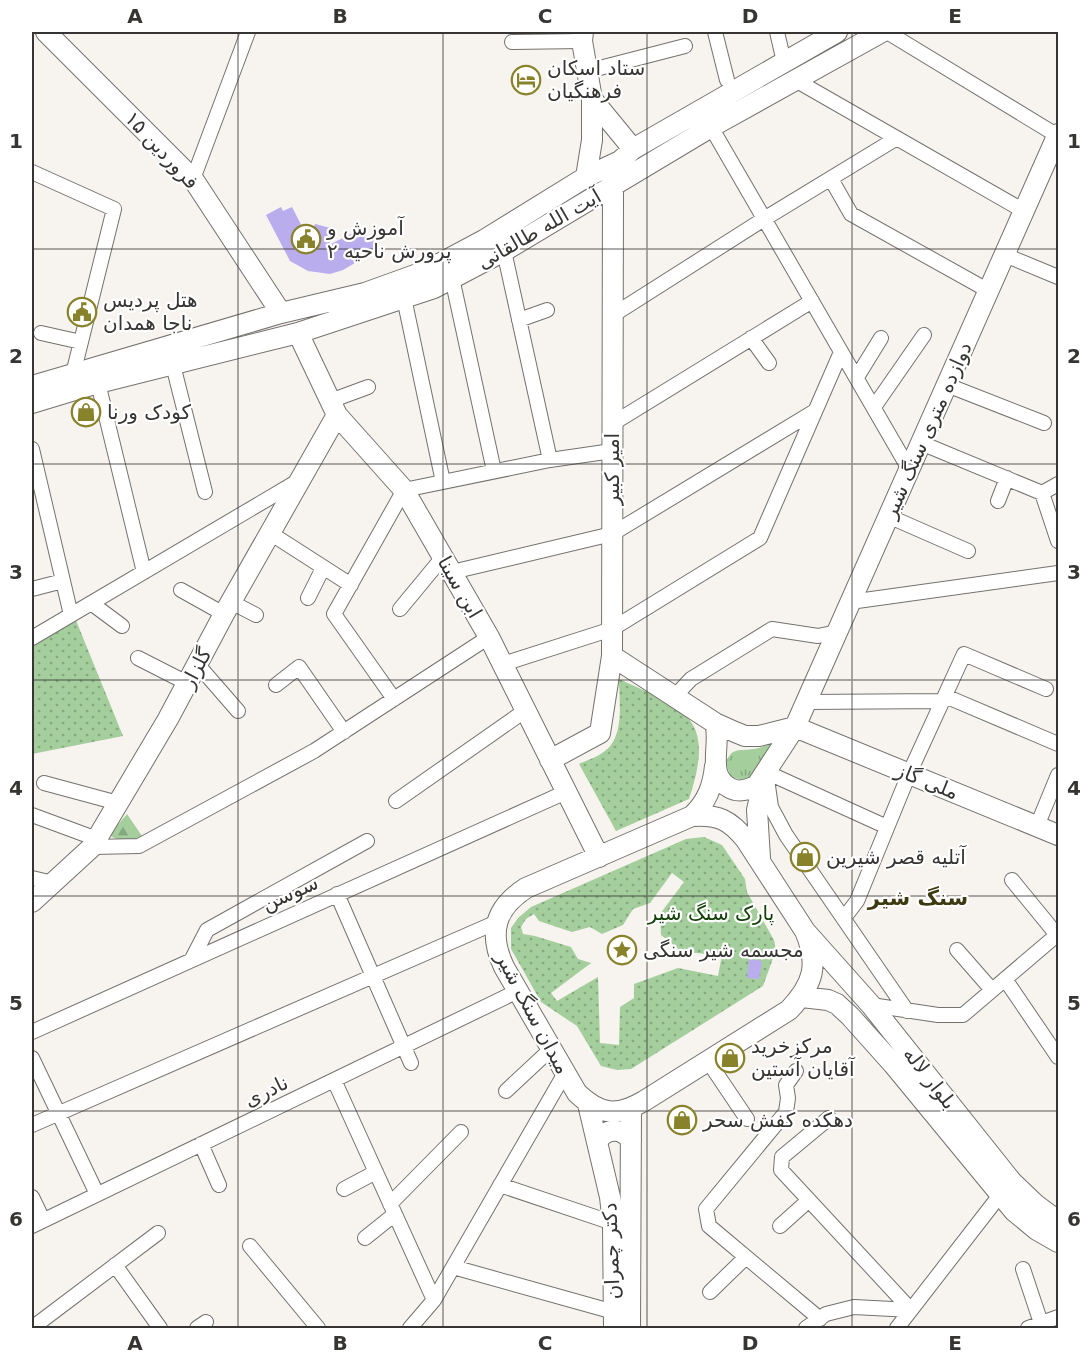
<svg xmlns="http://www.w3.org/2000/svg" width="1090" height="1360" font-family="'DejaVu Sans',Vazirmatn,sans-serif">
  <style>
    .grass { fill: url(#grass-tufts) }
    .forest { fill: url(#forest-firs) }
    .park { fill: url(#park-dots); fill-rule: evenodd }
    .building { fill: #baadee }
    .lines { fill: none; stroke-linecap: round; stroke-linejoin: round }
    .street-casing { stroke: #75726e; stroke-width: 16 }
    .secondary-casing { stroke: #75726e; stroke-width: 22 }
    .street { stroke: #fff; stroke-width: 14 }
    .secondary { stroke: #fff; stroke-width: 20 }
    .grid { fill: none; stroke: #373534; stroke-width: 1.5; stroke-opacity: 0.55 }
    .labels { text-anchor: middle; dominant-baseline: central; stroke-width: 4.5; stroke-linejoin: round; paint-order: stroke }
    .poi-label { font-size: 20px; fill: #373534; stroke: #fff; text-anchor: start }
    .street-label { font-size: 20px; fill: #373534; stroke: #fff }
    .park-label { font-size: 20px; fill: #134109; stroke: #fff }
    .neighbourhood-label { font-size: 21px; font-weight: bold; fill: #3d3a11; stroke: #fff }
    .neatline { fill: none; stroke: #373534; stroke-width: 2 }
    .grid-label { font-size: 20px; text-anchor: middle; font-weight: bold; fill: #373534 }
  </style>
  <defs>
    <pattern id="grass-tufts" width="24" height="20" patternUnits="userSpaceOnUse" patternTransform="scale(1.5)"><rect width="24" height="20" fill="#a4ce9c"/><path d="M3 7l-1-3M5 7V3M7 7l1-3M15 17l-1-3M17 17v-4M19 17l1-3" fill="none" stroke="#86a880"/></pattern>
    <pattern id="forest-firs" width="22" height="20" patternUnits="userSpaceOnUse" patternTransform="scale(1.5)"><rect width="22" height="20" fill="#a4ce9c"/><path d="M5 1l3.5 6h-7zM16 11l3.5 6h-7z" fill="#86a880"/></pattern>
    <pattern id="park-dots" width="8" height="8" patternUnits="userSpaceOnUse" patternTransform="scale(1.5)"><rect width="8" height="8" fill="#a4ce9c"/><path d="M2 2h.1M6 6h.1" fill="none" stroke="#86a880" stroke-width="1.8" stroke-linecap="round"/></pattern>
  </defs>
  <rect width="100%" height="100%" fill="#f7f3ef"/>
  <path class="grass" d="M778 740 754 775C746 781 739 781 730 775L726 763C731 747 740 751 754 749 762 748 771 743 778 740Z"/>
  <path class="forest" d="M127 814 142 836C130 841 121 843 109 835Z"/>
  <path class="park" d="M75 618 123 736 32 754V645Z
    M619 679C687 710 716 717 689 799L616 831 579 764C587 760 598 757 605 751 625 736 619 702 619 679Z
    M704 837 722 845 745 879 747 892 774 940 776 950 763 986 631 1069 617 1070 601 1066 577 1026 541 1002 511 949V928L518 918 531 907 686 839ZM672 873 684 882 660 914 661 935 682 952 722 955 718 976 678 968 634 984V998L620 1007 619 1045 600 1043 598 977 557 1001 551 993 591 963 578 959 571 947 535 936 523 934 521 927 526 919 534 914 539 921 572 932 590 927 602 934 623 925 633 909 650 903Z"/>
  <path class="building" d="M281 207 283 211 292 207 309 240 315 224 334 229 329 245 363 228 367 237 371 235 379 249 343 270 330 274 308 271 290 261 266 215Z
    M749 959 762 961 759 979 747 978Z"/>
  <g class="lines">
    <g class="street-casing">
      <path id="street" d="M715 32 727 80
        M777 32 784 62
        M887 32 1058 136
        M512 42 582 41
        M588 71 685 46
        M797 81 1024 211
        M711 127 909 469
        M32 172 114 209 73 374
        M193 179 248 32
        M831 179 851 214 989 291
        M504 251 550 460
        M1005 255 1058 277
        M452 278 494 471
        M404 298 443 482
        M613 315 764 219 897 138
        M519 320 547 310
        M41 333 81 342
        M751 338 769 363
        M173 365 205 492
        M857 377 881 338
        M98 383 144 572
        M947 385 1044 423
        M330 401 368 387
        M874 407 924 335
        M612 424 812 301
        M921 443 1042 493
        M32 449 71 615
        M1042 493 1058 541
        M1042 493 1058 484
        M998 501 1007 478
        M888 516 968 551
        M270 533 351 585
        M452 572 612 534 815 411
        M32 589 63 581
        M181 590 224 614
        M308 598 323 568
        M231 602 256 615
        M850 602 1058 573
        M91 603 122 626
        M400 609 443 557
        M32 638 298 481
        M138 658 187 683
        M503 664 612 629 760 538 841 352
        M198 665 238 711
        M276 685 299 667 344 732
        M675 696 691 679 772 629 818 636 837 632
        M945 696 1058 744
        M394 699 334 614 404 490 550 460 612 451
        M806 702 943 701
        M44 783 118 803
        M396 801 526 710
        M32 815 97 839
        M1037 826 1058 775
        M887 827 766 772 771 807 786 835 907 1011
        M92 847 139 846 314 751 489 637
        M32 878 53 883
        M1012 880 1057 935
        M337 894 411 1063
        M844 918 857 901 909 774 964 654 1046 689
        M957 950 992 990
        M192 959 207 930 367 841
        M1005 979 1058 1057
        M871 1005 938 1015H963L1058 934
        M32 1032 566 792
        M32 1058 97 1194
        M708 1061 747 1119
        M796 1071 786 1085 788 1098 786 1112 706 1209 709 1226 820 1319
        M334 1080 434 1300
        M506 1091 551 1049
        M829 1118 782 1157 781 1170 911 1310
        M32 1125 497 922
        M201 1144 219 1185
        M500 1185 613 1223
        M344 1189 376 1172
        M32 1197 43 1220
        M390 1204 461 1132
        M32 1226 518 991
        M780 1226 809 1200
        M365 1238 395 1214
        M250 1246 318 1328
        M115 1265 160 1328
        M453 1267 614 1312
        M1023 1269 1041 1323
        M710 1292 746 1257
        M32 1328 158 1233
        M197 1328 206 1322
        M410 1328 434 1300 565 1073
        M806 1328 826 1314 854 1307 911 1310
        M897 1328 1000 1195
        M1028 1328 1058 1317"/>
    </g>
    <g class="secondary-casing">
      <path id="secondary" d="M46 32 193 179 281 313
        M583 32 582 41 592 99V140L586 177
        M592 99 633 149
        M616 176 613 186 612 656 715 723 735 732 745 736H759L795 727
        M298 333 337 415 404 490 489 637 599 857
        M32 386 281 313 365 293 426 271 484 240 586 177 620 161 633 149 837 32
        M32 403 98 383 298 333 434 288 504 251 711 127 882 32
        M715 723C722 744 705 775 730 788 739 793 748 790 757 785L795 727 1058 134
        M795 727 1058 835
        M550 760 600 733 612 656
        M692 816C707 802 713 786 715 766
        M760 858 757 810 765 775
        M32 902 92 847 168 719 224 614 337 415
        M805 931C819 964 814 984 789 1010L644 1101C617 1117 600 1115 577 1093L504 967C488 933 495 908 526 888L692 816C718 814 730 820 746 840L805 931 871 1005 1012 1182 1035 1204 1058 1221
        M802 997 828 1000 837 1004 850 1016 893 1064 1014 1211 1037 1230 1058 1242
        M588 1104 610 1197 613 1223 614 1328
        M597 1142C605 1128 621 1127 631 1140
        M630 1328 631 1109"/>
    </g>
    <use href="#street" class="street"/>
    <use href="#secondary" class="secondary"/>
  </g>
  <path class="grid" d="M238 32V1328M443 32V1328M647 32V1328M852 32V1328M32 249H1058M32 464H1058M32 680H1058M32 896H1058M32 1111H1058"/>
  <defs>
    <g id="hotel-ring" transform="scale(1.5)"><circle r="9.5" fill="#fff" stroke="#88832b" stroke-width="1.5"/><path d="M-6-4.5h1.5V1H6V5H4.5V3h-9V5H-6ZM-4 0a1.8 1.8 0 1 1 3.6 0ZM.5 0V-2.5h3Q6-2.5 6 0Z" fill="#88832b"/></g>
    <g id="civic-ring" transform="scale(1.5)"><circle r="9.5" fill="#fff" stroke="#88832b" stroke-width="1.5"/><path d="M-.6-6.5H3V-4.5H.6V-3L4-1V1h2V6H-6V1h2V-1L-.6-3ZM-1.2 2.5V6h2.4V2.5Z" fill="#88832b"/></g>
    <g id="shop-ring" transform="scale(1.5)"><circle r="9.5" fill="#fff" stroke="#88832b" stroke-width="1.5"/><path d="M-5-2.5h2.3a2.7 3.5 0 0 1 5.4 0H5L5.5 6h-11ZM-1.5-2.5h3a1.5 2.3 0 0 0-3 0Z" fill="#88832b"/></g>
    <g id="sight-ring" transform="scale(1.5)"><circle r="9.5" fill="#fff" stroke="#88832b" stroke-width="1.5"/><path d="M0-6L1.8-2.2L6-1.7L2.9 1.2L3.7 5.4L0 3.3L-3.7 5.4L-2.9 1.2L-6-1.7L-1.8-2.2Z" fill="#88832b"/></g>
  </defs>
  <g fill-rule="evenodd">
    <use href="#hotel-ring" x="526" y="80"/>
    <use href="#civic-ring" x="306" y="239"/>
    <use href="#civic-ring" x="82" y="312"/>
    <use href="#shop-ring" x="86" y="412"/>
    <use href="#shop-ring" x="805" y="857"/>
    <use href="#sight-ring" x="622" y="950"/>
    <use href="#shop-ring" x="730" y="1058"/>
    <use href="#shop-ring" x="682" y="1120"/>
  </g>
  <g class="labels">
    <g class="poi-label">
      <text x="547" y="68">ستاد اسکان<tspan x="547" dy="23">فرهنگیان</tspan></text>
      <text x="327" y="228">آموزش و<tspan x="327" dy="23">پرورش ناحیه ۲</tspan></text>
      <text x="103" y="300">هتل پردیس<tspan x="103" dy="23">ناجا همدان</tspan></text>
      <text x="107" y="412">کودک ورنا</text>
      <text x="826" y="857">آتلیه قصر شیرین</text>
      <text x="643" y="950">مجسمه شیر سنگی</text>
      <text x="751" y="1046">مرکزخرید<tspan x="751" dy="23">آقایان آستین</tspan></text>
      <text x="703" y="1120">دهکده کفش سحر</text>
    </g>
    <g class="street-label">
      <text transform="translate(162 150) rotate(47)">۱۵ فروردین</text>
      <text transform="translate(539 229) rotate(-30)">آیت الله طالقانی</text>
      <text transform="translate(927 430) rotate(-66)">دوازده متری سنگ شیر</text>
      <text transform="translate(612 469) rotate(-90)">امیر کبیر</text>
      <text transform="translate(460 587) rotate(60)">ابن سینا</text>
      <text transform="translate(196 668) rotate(-62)">گلزار</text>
      <text transform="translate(927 781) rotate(22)">ملی گاز</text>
      <text transform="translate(290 893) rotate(-24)">سوسن</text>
      <text transform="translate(533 1013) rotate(62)">میدان سنگ شیر</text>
      <text transform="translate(930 1078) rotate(52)">بلوار لاله</text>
      <text transform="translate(266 1091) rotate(-26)">نادری</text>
      <text transform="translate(611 1251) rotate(-92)">دکتر چمران</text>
    </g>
    <g class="park-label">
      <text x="711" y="913">پارک سنگ شیر</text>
    </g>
    <g class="neighbourhood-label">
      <text x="918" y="898">سنگ شیر</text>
    </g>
  </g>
  <rect width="1090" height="1360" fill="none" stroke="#ffffff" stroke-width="66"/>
  <rect x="33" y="33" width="1024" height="1294" class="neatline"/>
  <g class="grid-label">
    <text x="135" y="23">A</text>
    <text x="340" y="23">B</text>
    <text x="545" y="23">C</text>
    <text x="750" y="23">D</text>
    <text x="955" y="23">E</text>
    <text x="16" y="148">1</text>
    <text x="1074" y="148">1</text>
    <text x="16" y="363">2</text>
    <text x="1074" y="363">2</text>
    <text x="16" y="579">3</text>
    <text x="1074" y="579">3</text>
    <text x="16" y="795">4</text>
    <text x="1074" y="795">4</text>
    <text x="16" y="1010">5</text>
    <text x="1074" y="1010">5</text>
    <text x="16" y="1226">6</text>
    <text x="1074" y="1226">6</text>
    <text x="135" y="1350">A</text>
    <text x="340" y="1350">B</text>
    <text x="545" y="1350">C</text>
    <text x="750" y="1350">D</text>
    <text x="955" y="1350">E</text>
  </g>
</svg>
